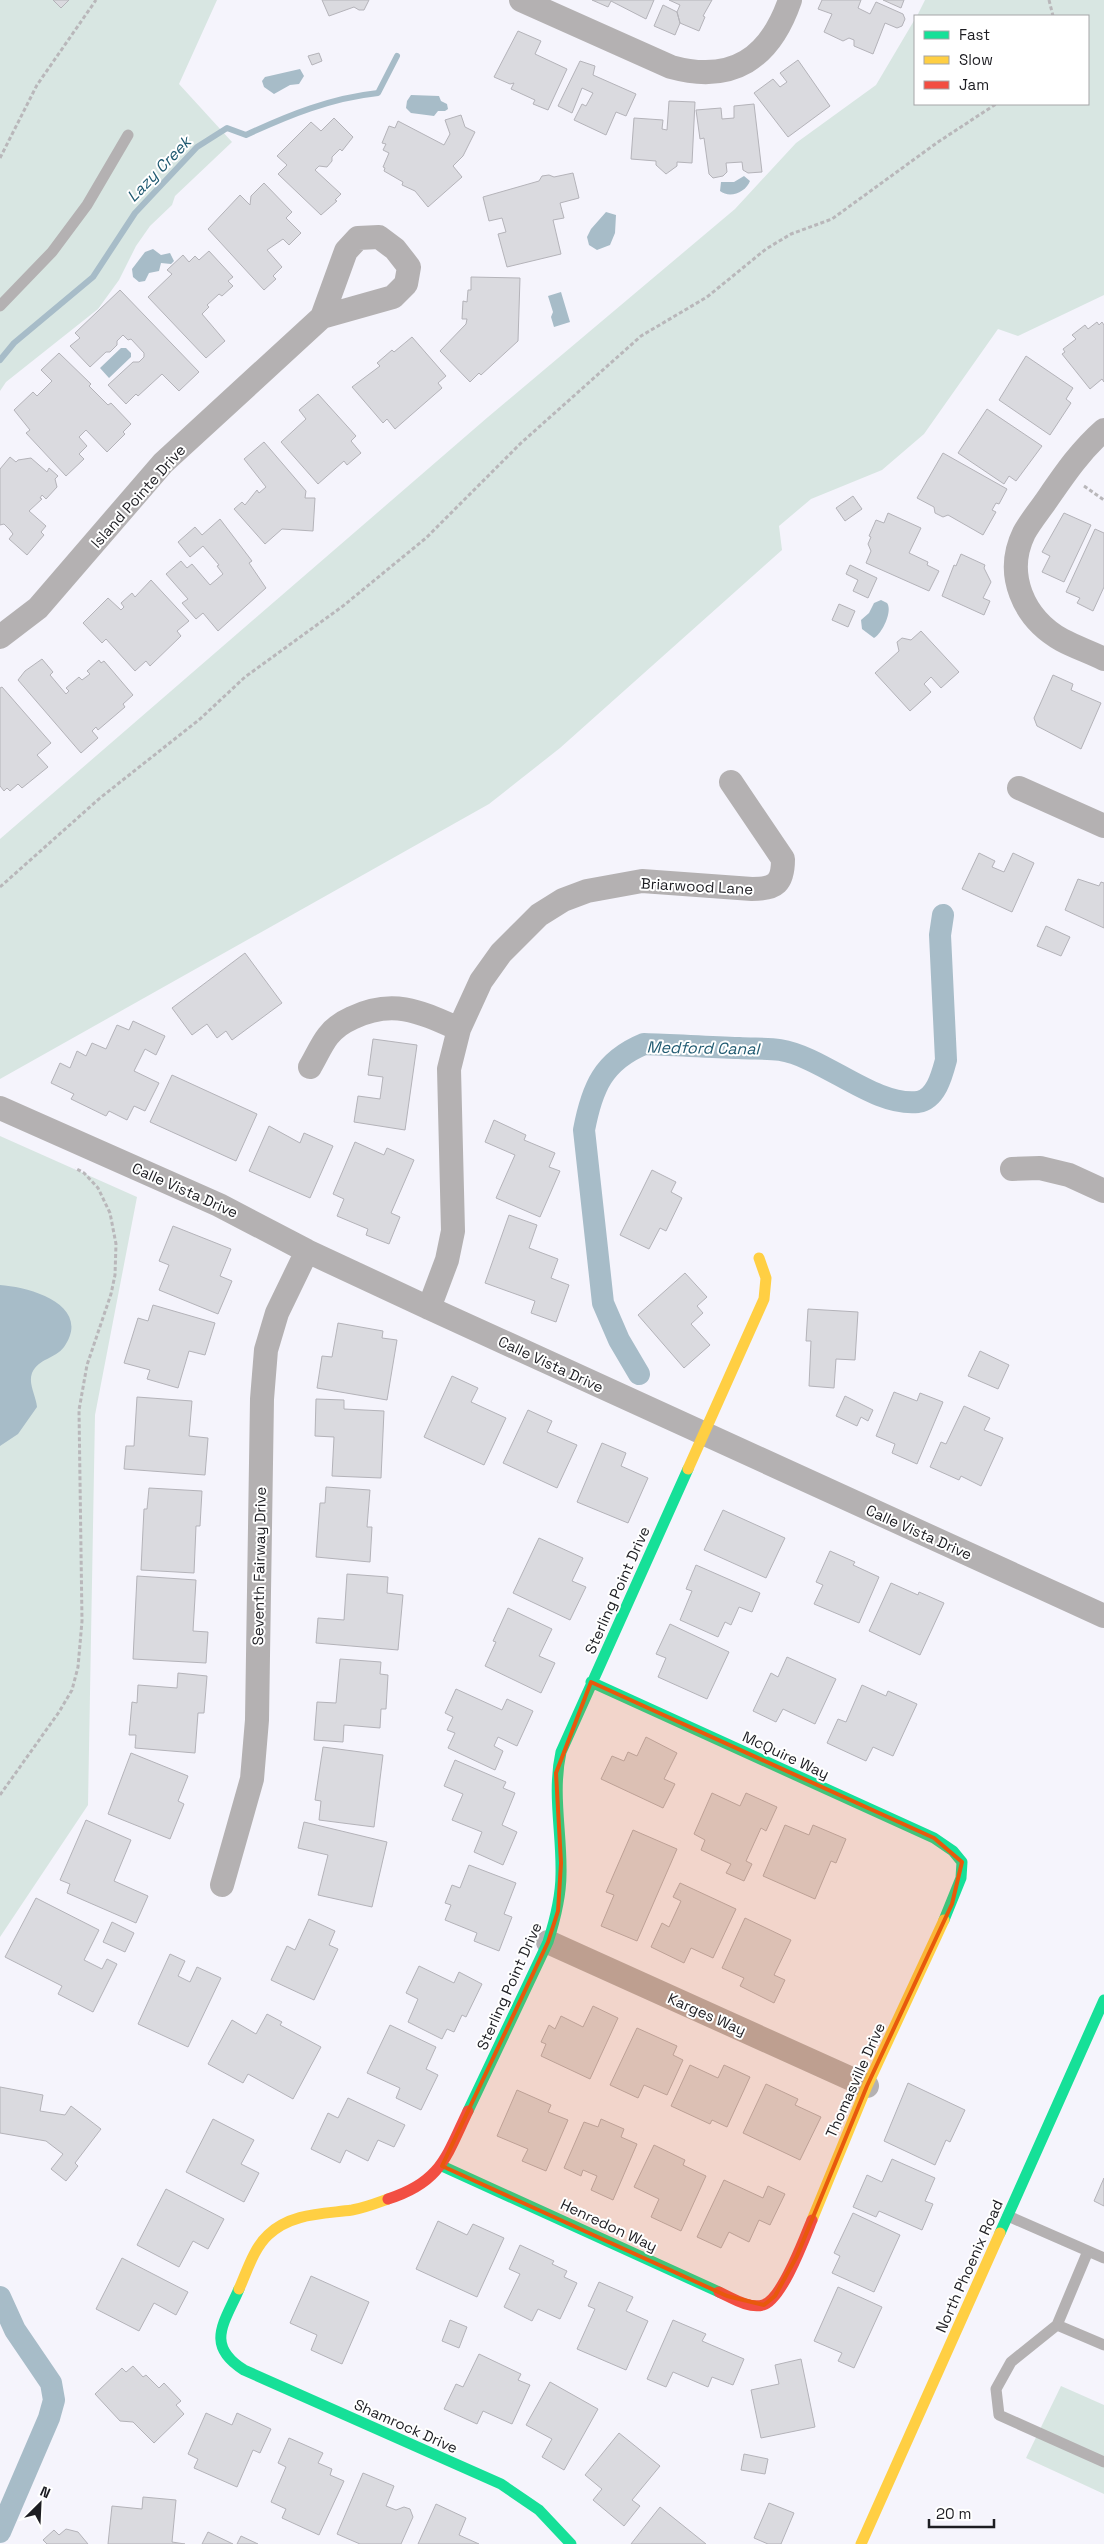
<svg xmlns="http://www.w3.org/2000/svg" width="1104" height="2544" font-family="'Space Grotesk',sans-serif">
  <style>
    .green { fill: #d8e6e2 }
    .water { fill: #a7bcc8 }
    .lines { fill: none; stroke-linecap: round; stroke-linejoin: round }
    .stream { stroke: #a7bcc8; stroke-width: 6 }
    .canal { stroke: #a7bcc8; stroke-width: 22 }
    .building { fill: #dadadf; stroke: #b4b3b9 }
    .path { stroke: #b9b7ba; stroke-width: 3; stroke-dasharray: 4 2.5; stroke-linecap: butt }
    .lane { stroke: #b4b1b2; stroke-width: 11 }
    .street { stroke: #b4b1b2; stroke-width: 24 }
    .fast { stroke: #16e098; stroke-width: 11 }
    .slow { stroke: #ffcf43; stroke-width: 11 }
    .jam { stroke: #f24e42; stroke-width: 11 }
    .marked { fill: #e8590c; fill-opacity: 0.2; stroke: #e8590c; stroke-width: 4; stroke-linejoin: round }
    .labels { text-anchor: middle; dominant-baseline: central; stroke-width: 4; stroke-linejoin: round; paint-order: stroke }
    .street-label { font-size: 15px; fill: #1d1d22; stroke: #fff }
    .water-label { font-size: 16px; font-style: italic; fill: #205a71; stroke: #fff }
  </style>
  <rect width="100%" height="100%" fill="#f5f4fc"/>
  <path class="green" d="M0 0H217L179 84 232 142 175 196 172 205 150 226 136 246 119 280 98 309 6 382 0 391Z
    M925 0H1104V295L1018 336 998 329 924 434 882 470 811 499 779 526 782 550 560 748 489 804 0 1079V839L488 417 735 209 796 143 876 85 915 19V104H1088V16H917Z
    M0 1136 137 1197 95 1415 88 1805 0 1937Z
    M1061 2386 1104 2405V2494L1026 2458Z"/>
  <path class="water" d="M300 69 304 76 299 84 290 85 274 94 264 87 262 81 265 77Z
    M411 95 439 96 441 101 447 104 448 109 445 111H438L434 116 411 113 406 108 407 101Z
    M744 176 750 181C746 192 730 199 720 191L721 182H734Z
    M606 212 616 215 615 233 610 245 597 250 589 245 587 237 591 229Z
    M153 249 161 255 170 253 174 261 171 264 161 263 159 271 149 273 145 281 139 282 133 277 132 269 145 252Z
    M561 292 570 322 554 327 551 317 553 312 548 296Z
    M121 348H126L131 353V357L109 378 100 368Z
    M881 600 887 603C893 611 882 634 874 638L862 629 861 620 869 613 874 603Z
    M0 1285C30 1287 93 1305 64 1347 55 1359 39 1358 32 1373 28 1384 36 1396 37 1407L18 1434 0 1446Z"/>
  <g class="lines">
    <path class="stream" d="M0 360 14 343 93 277 135 213 197 147 227 128 246 135C289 115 331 98 378 93L397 56"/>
    <path class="canal" d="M639 1374 619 1340 603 1303 584 1130C592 1088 603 1061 644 1044 675 1045 707 1047 739 1048 752 1049 767 1048 780 1050 824 1057 874 1107 918 1102 936 1099 942 1075 946 1060L940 935 943 915
      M0 2297 15 2330 51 2383 54 2400 49 2418 0 2532"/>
  </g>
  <path class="building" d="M53 0H69L61 8Z
    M322 0H369L364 10H359L354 7 329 16Z
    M592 0H654L646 19 611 1 608 7Z
    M669 0H712L703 16 705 17 699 31 680 23 677 12 680 5Z
    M822 0H861L858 8 870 14 876 2 903 14 905 19 902 26 897 28 885 23 873 54 854 46V40L849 38 843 41 824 32 832 14 818 9Z
    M883 0H904L901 8Z
    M663 5 677 12 680 23 675 35 654 26Z
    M518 31 541 41 535 54 567 69 548 110 533 104 535 100 511 89 514 83 510 84 494 77Z
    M319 53 322 61 312 65 308 56Z
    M798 60 830 106 788 137 754 93 773 79 780 87 787 82 780 73Z
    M580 61 595 66 593 75 636 94 626 116 616 112 606 135 574 120 582 104 586 106 593 93 582 88 572 113 558 106Z
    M669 101 695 102 692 163 677 162V166L666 174 656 165V161L631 159 634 118 663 120 662 129 667 130Z
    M754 104 762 172 748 173 743 170 742 162 726 163 727 172 723 176 713 178 709 174 704 138 700 139 696 110 721 108 722 119 734 118V106Z
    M461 115 465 127 475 132 463 156 453 166 462 177 428 207 415 191 402 185 403 182 384 171 385 168 383 167 389 153 383 150 386 144 382 143 389 126 395 128 398 121 444 145 450 134 445 120Z
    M334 118 353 137 342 151 340 149 332 157V161L327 167 319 166 315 170 341 194 335 200 337 201 321 215 278 174 287 165 277 156 311 122 321 131Z
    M573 173 579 198 560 203 564 218 553 220 561 254 507 267 498 234 506 232 502 218 489 221 483 197 539 181 542 176 549 175 554 177Z
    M264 183 292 212 286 218 301 233 289 245 283 239 267 250 282 267 273 276 276 279 264 290 208 229 240 195 250 205 251 196Z
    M209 251 233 277 228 281 233 286 222 296 219 294 207 305 209 307 202 314 225 341 206 358 148 297 172 274 167 270 183 255 189 262 195 256 199 260Z
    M471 277 520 278 518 341 481 375 479 373 470 382 440 351 466 324 467 319H462L463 301 467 302 468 290H471Z
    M120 290 199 372 179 391 162 374 138 396 136 394 126 404 108 385 133 362H139L144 357V353L131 339 128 340 123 335 117 341V345L110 352H106L90 367 70 346 80 338 75 333Z
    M1097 322 1099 325 1102 322 1104 325V382L1102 379 1090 389 1062 354 1065 352 1063 349 1076 339 1072 335 1085 325 1088 329Z
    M412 337 446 376 438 383 442 388 395 429 387 419 383 423 352 387 380 366 377 363 392 350 394 352Z
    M59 353 91 384 89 386 108 405 111 403 131 424 123 432 125 434 107 452 86 430 79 437 87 446 79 454 84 459 66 476 26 433 30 430 14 410 33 392 37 396 52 381 41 370Z
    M1026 356 1073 388 1066 399 1071 403 1050 435 999 400Z
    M318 394 356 436 351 441 361 453 347 465 344 461 318 484 281 442 306 419 299 410Z
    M987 409 1042 446 1016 481 1009 476 1004 484 958 453Z
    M264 442 306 491 305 498H315L313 531 282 529 265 544 234 509 242 502 245 505 257 490 259 493 266 487 244 459Z
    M943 453 1007 489 999 504 996 503 992 510 996 512 983 535 948 515 943 517 935 513 934 507 917 498Z
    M10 457 16 462 18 460 31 458 47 472 49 468 58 476 55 479 57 487 46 499 42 495 40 498 42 499 29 511 46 526 41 532 44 535 27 555 9 539 13 534 10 530 4 524 0 525V469Z
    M853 496 862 509 845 521 836 508Z
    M888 513 921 528 909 553 928 562 927 565 939 571 929 591 866 563 871 551 868 544 871 537 869 536 876 520 884 523Z
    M1064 513 1091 525 1064 582 1042 572 1050 556 1042 552Z
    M220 519 252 561 249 563 266 588 218 631 203 613 196 619 182 603 188 599 166 574 181 561 187 568 192 564 210 585 223 574 217 566 219 565 203 546 190 557 178 542 195 527 202 535Z
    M1095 529 1104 533V587L1093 611 1077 603 1080 598 1066 592Z
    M961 554 985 565 984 568 991 582 983 598 990 601 984 615 942 596 954 565 956 566Z
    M850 565 877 578 868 598 853 591 858 580 846 574Z
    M151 580 189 621 177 631 181 636 150 666 146 661 135 671 106 639 102 643 83 623 108 598 121 610 124 607 121 603 132 593 135 597Z
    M839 604 855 611 848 627 832 620Z
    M921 631 959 672 941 688 931 677 924 684 931 692 910 711 875 673 899 651 897 642 902 638 911 640Z
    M42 659 53 672 50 675 66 694 69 691 66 688 79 677 82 680 90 674 87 671 99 660 101 663 104 661 133 695 123 704 125 707 98 730 96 727 92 731 98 738 81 753 18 680 25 671Z
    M1053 675 1073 684 1071 690 1101 703 1081 749 1037 726 1034 718Z
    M2 687 51 743 37 755 48 767 22 788 18 784 10 791 7 788 4 791 0 786V688Z
    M979 853 995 861 992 867 1004 872 1013 853 1034 863 1012 912 962 889Z
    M1078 879 1099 886 1101 882 1104 883V928L1065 910Z
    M1046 926 1070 937 1061 956 1037 946Z
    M245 953 282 1003 232 1040 226 1031 217 1038 207 1024 192 1035 172 1008Z
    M133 1021 165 1036 156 1055 145 1049 134 1071 159 1083 145 1111 134 1106 127 1120 109 1111 106 1116 71 1099 74 1094 51 1083 60 1063 70 1068 77 1051 86 1056 92 1043 106 1049 117 1025 129 1030Z
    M373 1039 417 1045 405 1130 354 1122 358 1096 380 1099 383 1077 368 1075Z
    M172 1075 257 1114 236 1161 150 1122Z
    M494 1120 526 1135 524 1140 555 1153 549 1167 560 1171 540 1217 496 1198 515 1155 485 1142Z
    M269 1126 300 1143 304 1133 333 1146 310 1198 249 1171Z
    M355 1142 384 1155 387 1148 414 1160 391 1213 400 1217 389 1244 366 1235 368 1229 337 1216 344 1199 333 1194Z
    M652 1170 676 1182 671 1192 682 1198 666 1231 660 1228 649 1249 620 1235Z
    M509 1215 537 1225 529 1248 558 1259 551 1278 569 1285 556 1322 531 1313 535 1301 485 1283Z
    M173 1226 231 1249 220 1276 232 1281 218 1314 159 1290 169 1265 159 1261Z
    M685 1273 707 1297 697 1306 703 1313 691 1324 710 1345 684 1368 638 1315Z
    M153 1305 215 1323 205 1355 189 1351 178 1388 147 1379 150 1370 124 1363 138 1318 148 1321Z
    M808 1309 858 1312 855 1360 836 1359 834 1388 809 1386 811 1341H806Z
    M338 1323 383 1331 382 1338 397 1340 387 1400 317 1388 322 1356 332 1357Z
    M980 1351 1009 1365 998 1389 968 1376Z
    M452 1376 478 1388 471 1402 506 1418 484 1465 424 1437Z
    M894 1392 917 1401 920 1393 943 1402 917 1464 892 1453 895 1444 876 1436Z
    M845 1396 873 1410 868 1421 861 1417 857 1426 836 1416Z
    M137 1397 192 1401 189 1436 208 1438 205 1475 124 1469 126 1446H134Z
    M316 1399 344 1400V1409L384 1411 381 1478 332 1476 334 1437 315 1436Z
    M964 1406 990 1418 984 1430 1003 1438 981 1486 961 1476 959 1480 930 1467 941 1442 946 1444Z
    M528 1410 552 1421 547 1432 577 1445 557 1488 503 1463Z
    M602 1443 626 1453 621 1466 648 1478 628 1523 577 1502Z
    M326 1487 370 1490 367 1527H372L370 1562 316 1557 320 1503H325Z
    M149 1488 202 1491 200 1526H196L194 1573 141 1570 144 1509H147Z
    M723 1510 785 1538 766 1578 704 1550Z
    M539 1538 583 1558 572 1581 586 1587 570 1620 513 1593Z
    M830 1551 855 1562 853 1565 879 1577 859 1623 814 1604 823 1585 816 1582Z
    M696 1565 760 1593 752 1612 739 1607 731 1625 725 1622 718 1637 680 1620 692 1591 686 1589Z
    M347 1574 388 1577 387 1593 403 1595 398 1650 316 1643 318 1618 344 1620Z
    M137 1576 196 1580 193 1631 208 1632 206 1663 133 1659Z
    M891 1583 918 1595 919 1592 944 1603 920 1655 869 1631Z
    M508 1608 552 1629 539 1656 555 1663 541 1693 485 1666 496 1642 493 1641Z
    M670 1624 729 1652 707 1699 658 1677 666 1658 656 1654Z
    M787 1657 836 1679 815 1724 783 1709 776 1722 753 1711 771 1673 778 1677Z
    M340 1659 381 1662 380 1674 388 1675 386 1709H381L380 1728 344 1725 343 1742 314 1740 317 1702 336 1703Z
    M178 1673 207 1676 204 1713H198L195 1753 135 1748 136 1735H129L132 1702 137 1703 138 1685 177 1688Z
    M862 1685 886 1696 888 1691 917 1704 893 1756 873 1747 866 1761 827 1743 838 1719 846 1722Z
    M456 1689 502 1710 507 1699 533 1711 517 1746 498 1737 494 1746 503 1751 495 1770 448 1748 455 1733 447 1730 453 1717 445 1713Z
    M646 1737 677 1753 664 1779 675 1784 663 1808 601 1779 612 1756 624 1761 628 1752 637 1756Z
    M323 1747 383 1755 374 1827 319 1820 321 1801 315 1800Z
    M131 1753 188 1776 178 1801 184 1804 170 1839 108 1814Z
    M455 1760 506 1782 503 1788 515 1793 502 1825 517 1832 503 1865 474 1852 482 1832 452 1820 463 1794 444 1786Z
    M712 1793 740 1806 746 1793 777 1807 766 1831 761 1828 746 1861 752 1864 744 1881 726 1873 731 1864 701 1850 705 1840 694 1834Z
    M86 1820 131 1840 114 1881 148 1896 136 1923 67 1893 70 1884 60 1880Z
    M304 1822 387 1842 372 1907 318 1895 328 1855 298 1848Z
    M785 1825 809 1835 813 1825 846 1839 836 1863 831 1861 815 1899 763 1876Z
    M633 1830 677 1849 637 1941 601 1926 614 1895 606 1892Z
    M469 1865 516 1883 504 1914 512 1917 499 1951 474 1941 477 1933 445 1920 451 1905 445 1903 452 1885 460 1888Z
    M680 1883 736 1909 713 1958 691 1948 684 1963 651 1947 662 1923 669 1927 681 1901 673 1897Z
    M36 1898 99 1930 84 1960 102 1969 107 1959 117 1964 93 2012 58 1994 62 1986 5 1957Z
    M745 1918 791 1940 774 1975 785 1980 774 2003 740 1986 744 1978 722 1968Z
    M309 1919 335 1931 329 1945 338 1949 314 2000 271 1980 287 1946 295 1950Z
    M112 1922 134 1933 125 1952 103 1942Z
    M170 1954 185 1961 178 1976 190 1982 197 1967 221 1978 188 2047 138 2024Z
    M419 1966 454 1983 459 1972 482 1984 466 2017 462 2015 454 2032 447 2029 442 2039 408 2022 418 1999 406 1993Z
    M593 2006 618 2018 590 2079 541 2056 546 2044 541 2042 549 2025 555 2029 561 2016 583 2027Z
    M267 2014 282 2022 280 2025 321 2047 293 2099 248 2074 243 2083 208 2064 232 2020 256 2034Z
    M390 2025 436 2047 426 2069 438 2075 421 2110 396 2098 400 2088 367 2073Z
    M637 2028 677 2046 673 2055 683 2060 667 2095 644 2085 638 2098 610 2085Z
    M690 2065 718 2078 724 2065 750 2077 727 2127 712 2120 710 2124 671 2106Z
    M908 2083 965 2110 950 2142 946 2140 935 2165 884 2141Z
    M766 2084 798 2099 795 2105 821 2117 800 2160 743 2133Z
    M0 2087 43 2095 40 2111 65 2115 71 2106 101 2129 75 2163 78 2166 66 2181 51 2169 63 2154 46 2141 0 2133Z
    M517 2090 551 2105 548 2112 568 2120 546 2171 522 2161 528 2149 497 2136Z
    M348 2098 405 2125 394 2147 378 2140 368 2161 346 2150 340 2163 311 2149 328 2113 338 2118Z
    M213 2119 254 2140 241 2164 259 2173 244 2202 186 2172Z
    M601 2119 624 2129 621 2137 637 2144 613 2200 591 2190 597 2176 583 2170 581 2176 564 2168 584 2122 598 2127Z
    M654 2145 685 2160 683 2165 706 2176 681 2231 651 2217 659 2199 634 2187Z
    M892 2159 935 2178 925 2201 933 2204 922 2230 879 2211 876 2217 853 2207 867 2175 882 2182Z
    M1104 2178V2206L1094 2201Z
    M724 2180 763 2198 768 2186 785 2194 770 2225 759 2220 749 2242 729 2232 721 2248 697 2237Z
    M166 2189 224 2219 208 2249 193 2241 179 2267 137 2245Z
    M853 2213 900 2235 874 2292 832 2273 840 2256 834 2253Z
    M438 2221 467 2235 473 2224 504 2238 477 2297 416 2269Z
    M520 2245 554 2261 552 2264 567 2271 564 2277 577 2283 560 2319 538 2309 532 2321 504 2307 520 2274 509 2269Z
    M122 2258 188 2292 176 2315 154 2303 139 2331 96 2309Z
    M311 2276 369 2302 342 2364 311 2350 317 2335 290 2323Z
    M599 2282 633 2297 626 2311 648 2321 626 2370 577 2349 595 2309 588 2306Z
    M838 2287 882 2307 854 2368 838 2361 842 2353 814 2341Z
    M450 2320 467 2327 459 2348 442 2341Z
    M673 2320 706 2334 702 2341 744 2359 733 2385 712 2377 708 2387 673 2372 666 2387 647 2379Z
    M479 2354 521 2374 518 2380 530 2385 512 2424 483 2411 477 2424 444 2409 456 2384 463 2387Z
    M801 2359 815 2427 761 2438 751 2390 779 2384 775 2365Z
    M133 2366 143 2377 146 2375 159 2388 164 2383 181 2401 176 2405 184 2414 154 2443 133 2422 120 2421 95 2394 122 2368 126 2372Z
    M550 2382 598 2409 564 2470 542 2457 552 2439 526 2425Z
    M206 2413 232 2425 237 2413 271 2429 260 2453 253 2450 237 2487 194 2468 198 2459 188 2454Z
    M619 2433 660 2466 632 2500 640 2506 624 2526 593 2500 602 2489 585 2475Z
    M289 2438 323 2453 318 2463 332 2469 330 2475 344 2481 319 2535 282 2518 286 2509 271 2502 286 2467 278 2463Z
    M744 2454 768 2459 765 2474 741 2470Z
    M363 2473 394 2486 386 2506 396 2510 404 2507 410 2509 413 2517 401 2544H360L337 2534Z
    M143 2497 176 2500 172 2542 185 2544H108L112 2506 142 2509Z
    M769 2503 794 2513 781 2544H768L754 2538Z
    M436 2504 466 2518 459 2535 479 2544H418Z
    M660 2507 706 2544H631Z
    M66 2529 78 2532 88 2544H47L43 2540 54 2530 59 2535Z
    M208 2532 233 2544H202Z
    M241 2536 258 2544H237Z"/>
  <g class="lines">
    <path class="path" d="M1049 0 1053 16
      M0 158 37 85 96 0
      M1084 486 1104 500
      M0 887 100 798 200 719 245 677 343 606 426 538 521 443 641 336 707 297 766 249 791 234 832 219 938 142 996 104
      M0 1795 59 1712 72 1690 78 1667 82 1621 79 1410 87 1365 111 1294 115 1275 116 1244 110 1213 98 1188 84 1173 75 1168"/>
    <path class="lane" d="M0 306 52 252 87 205 128 135
      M1008 2216 1104 2258
      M1088 2251 1057 2325 1011 2362 996 2389 999 2415 1104 2462
      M1057 2325 1104 2345"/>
    <path class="street" d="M521 0 671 67C733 84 770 58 790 0
      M1104 430C1080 451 1064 475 1046 501 1039 511 1030 522 1024 533 1004 574 1023 618 1062 640 1075 647 1090 652 1104 659
      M0 637 38 608 163 463 322 317 393 297 406 284 409 267 395 249 379 237 358 238 346 251 322 317
      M1019 788 1104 826
      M310 1067C316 1057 321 1045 328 1036 334 1028 343 1022 352 1018 393 998 421 1012 459 1029
      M0 1108 219 1205 307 1251 429 1308 1104 1616
      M1012 1169 1040 1168 1069 1175 1104 1191
      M429 1308 447 1260 453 1231 449 1069 459 1029 481 981 501 953 539 915 563 900 587 891 642 881 752 889C776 889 783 883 783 859L731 782
      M222 1885 252 1779 257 1720 262 1399 266 1350 277 1313 307 1251
      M548 1942 867 2086"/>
    <path class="fast" d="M591 1682 934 1838 953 1851 962 1862 961 1878 944 1920
      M468 2111 548 1942C555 1920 561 1898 561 1874 562 1833 552 1793 561 1752L688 1469
      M442 2166 719 2292
      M1000 2233 1104 2000
      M239 2289C225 2322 204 2345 244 2370L501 2484 539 2510 571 2544"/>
    <path class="slow" d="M688 1469 764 1299 766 1278 759 1258
      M812 2220 867 2086 944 1920
      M239 2289C247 2271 254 2248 268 2235 291 2213 323 2214 352 2210 364 2208 377 2203 388 2199
      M861 2544 1000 2233"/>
    <path class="jam" d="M388 2199C441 2182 446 2157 468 2111
      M719 2292C732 2298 749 2309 763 2305 782 2300 805 2237 812 2220"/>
  </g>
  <path class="marked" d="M591 1682 934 1838 962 1862 952 1904 867 2086 797 2256 775 2296 764 2305 727 2296 442 2166 548 1942 558 1911 561 1863 556 1773Z"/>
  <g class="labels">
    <g class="street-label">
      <text transform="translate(138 496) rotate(-48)">Island Pointe Drive</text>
      <text transform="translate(697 886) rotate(3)">Briarwood Lane</text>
      <text transform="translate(185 1190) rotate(24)">Calle Vista Drive</text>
      <text transform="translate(551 1364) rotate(25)">Calle Vista Drive</text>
      <text transform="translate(919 1532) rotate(24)">Calle Vista Drive</text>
      <text transform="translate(259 1566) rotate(-89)">Seventh Fairway Drive</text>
      <text transform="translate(617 1590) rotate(-66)">Sterling Point Drive</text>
      <text transform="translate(786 1755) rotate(25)">McQuire Way</text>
      <text transform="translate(509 1986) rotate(-66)">Sterling Point Drive</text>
      <text transform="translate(707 2014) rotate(24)">Karges Way</text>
      <text transform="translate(855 2080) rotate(-66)">Thomasville Drive</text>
      <text transform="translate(609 2225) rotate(25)">Henredon Way</text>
      <text transform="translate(969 2266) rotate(-66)">North Phoenix Road</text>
      <text transform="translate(406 2426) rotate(24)">Shamrock Drive</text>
    </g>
    <g class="water-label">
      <text transform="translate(159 169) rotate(-46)">Lazy Creek</text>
      <text transform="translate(703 1048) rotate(1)">Medford Canal</text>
    </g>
  </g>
  <rect x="914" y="15" width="175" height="90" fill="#ffffff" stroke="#a5a5a7"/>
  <rect x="924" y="31" width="25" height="8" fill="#16e098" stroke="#a5a5a7"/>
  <text x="959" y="40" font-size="15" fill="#1d1d22">Fast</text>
  <rect x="924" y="56" width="25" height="8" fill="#ffcf43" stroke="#a5a5a7"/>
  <text x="959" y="65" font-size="15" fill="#1d1d22">Slow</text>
  <rect x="924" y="81" width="25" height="8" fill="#f24e42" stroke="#a5a5a7"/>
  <text x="959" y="90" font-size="15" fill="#1d1d22">Jam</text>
  <g transform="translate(40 2504) rotate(24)" stroke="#ffffff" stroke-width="4" paint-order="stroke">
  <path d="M0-4L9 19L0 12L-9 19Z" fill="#1d1d22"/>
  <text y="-8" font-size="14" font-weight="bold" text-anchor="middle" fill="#1d1d22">N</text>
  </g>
  <path d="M929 2519v8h65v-8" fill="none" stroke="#1d1d22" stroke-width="2.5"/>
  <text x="936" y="2519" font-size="15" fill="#1d1d22" stroke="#ffffff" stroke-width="4" paint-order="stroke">20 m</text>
</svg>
